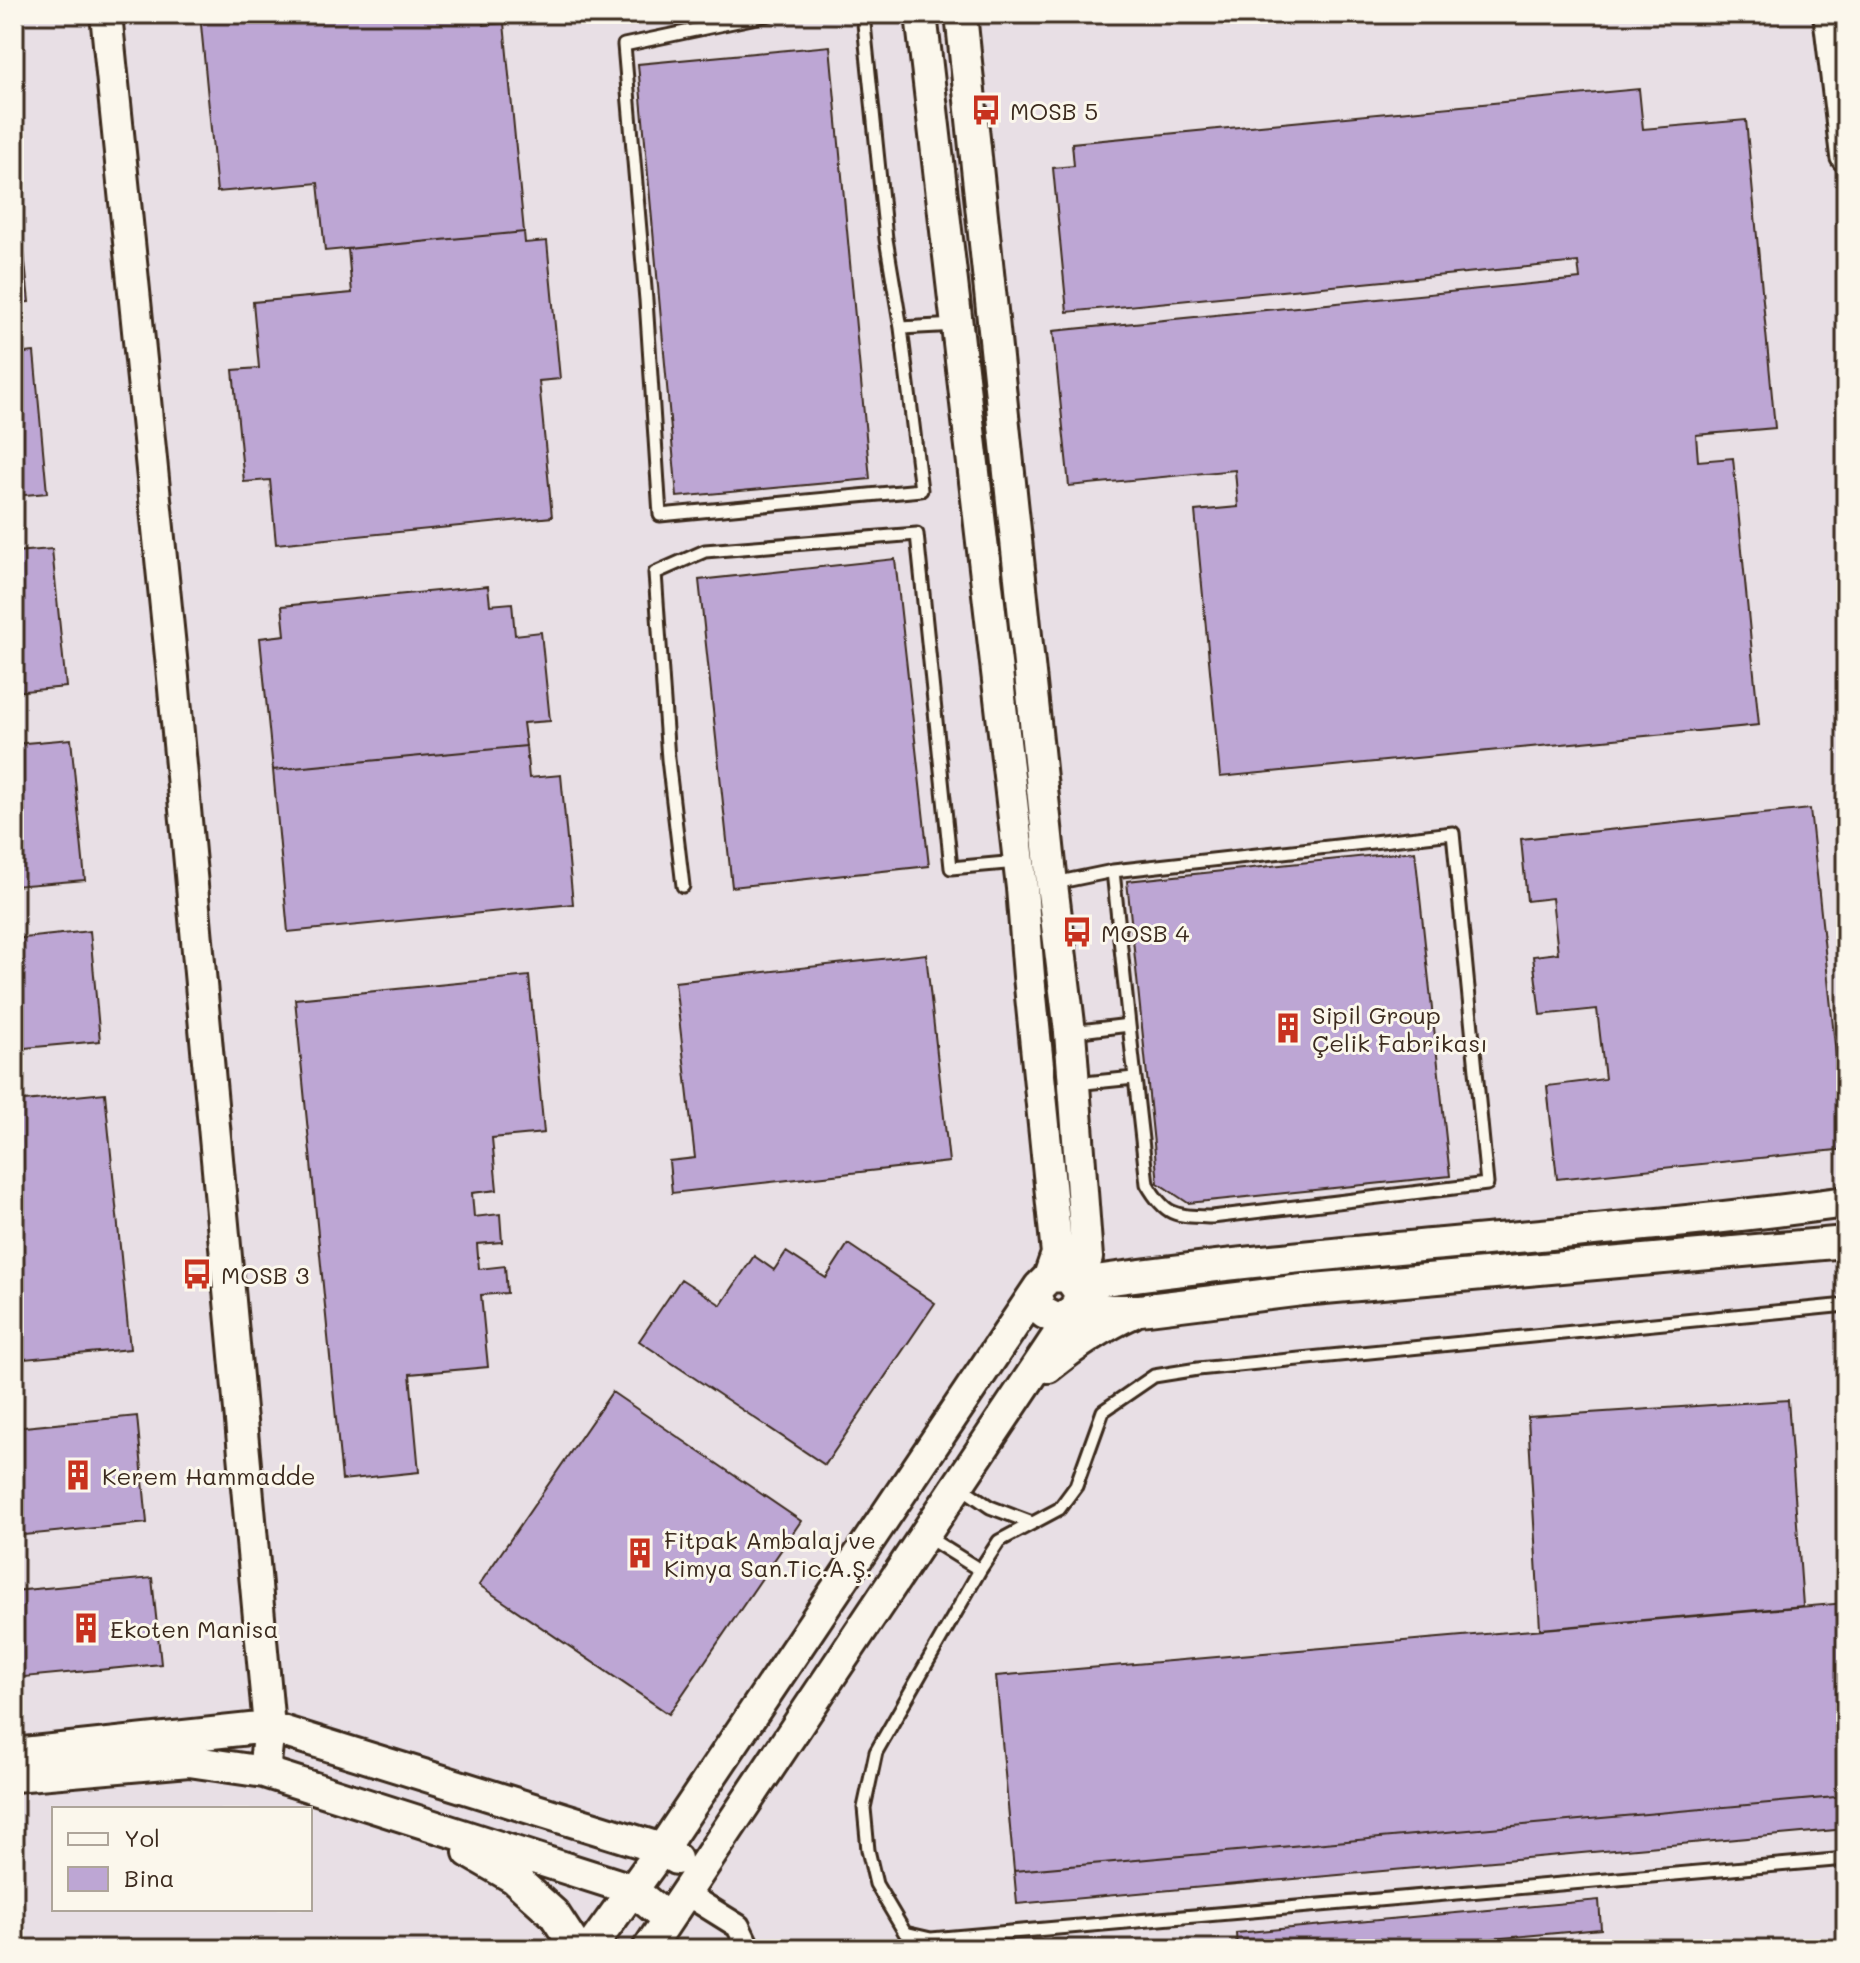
<svg xmlns="http://www.w3.org/2000/svg" width="1860" height="1963" font-family="Mali,sans-serif">
  <style>
    .built { fill: #e8dfe5; fill-rule: evenodd }
    .building { fill: #bda6d4; stroke: #3b2a1e; stroke-width: 2 }
    .lines { fill: none; stroke-linecap: round; stroke-linejoin: round }
    .lane-casing { stroke: #3b2a1e; stroke-width: 17 }
    .street-casing { stroke: #3b2a1e; stroke-width: 28 }
    .secondary-casing { stroke: #3b2a1e; stroke-width: 36 }
    .lane { stroke: #fbf7ec; stroke-width: 11 }
    .street { stroke: #fbf7ec; stroke-width: 22 }
    .secondary { stroke: #fbf7ec; stroke-width: 30 }
    .labels { text-anchor: middle; dominant-baseline: central; stroke-width: 6; stroke-linejoin: round; paint-order: stroke }
    .poi-label { font-size: 24px; fill: #3b2a1e; stroke: #fbf7ec; text-anchor: start }
  </style>
  <rect width="100%" height="100%" fill="#fbf7ec"/>
  <filter id="ink" filterUnits="userSpaceOnUse"><feTurbulence type="fractalNoise" baseFrequency=".0125" numOctaves="2"/><feDisplacementMap in="SourceGraphic" scale="16" xChannelSelector="R" yChannelSelector="G"/><feConvolveMatrix kernelMatrix="1 2 1 2 8 2 1 2 1" color-interpolation-filters="sRGB"/></filter>
  <g filter="url(#ink)">
    <path class="built" d="M14 14H1846V1949H14ZM54 1809H310V1909H54Z"/>
    <path class="building" d="M200 14H483L484 25 504 23 524 232 325 251 318 183 217 192Z
      M830 46 870 479 677 497 638 64Z
      M1639 89 1643 129 1746 120 1775 428 1696 435 1698 461 1733 458 1759 725 1220 777 1195 511 1238 507 1235 470 1069 486 1053 331 1580 279 1578 262 1067 312 1053 168 1074 166 1072 143Z
      M14 153 29 302 14 303Z
      M524 232 525 243 547 241 560 379 539 381 552 517 276 544 270 480 244 482 233 370 259 368 253 302 352 293 348 249Z
      M34 352 47 493 14 496V354Z
      M52 549 66 687 14 692V552Z
      M895 559 929 866 732 887 699 580Z
      M488 586 490 605 512 603 515 635 541 632 550 721 523 723 526 746 273 770 260 638 285 635 282 606Z
      M71 739 85 880 14 886V744Z
      M526 746 529 778 561 775 573 904 288 932 273 770Z
      M1810 809 1846 1149 1557 1179 1547 1086 1605 1079 1597 1009 1540 1015 1533 956 1558 953 1552 898 1527 901 1521 839Z
      M1415 851 1450 1176 1188 1203 1158 1183 1127 881Z
      M90 931 100 1041 14 1049V939Z
      M926 954 949 1162 672 1193 669 1161 695 1158 675 982Z
      M529 976 544 1133 492 1138 497 1190 472 1193 474 1217 500 1214 502 1242 477 1244 479 1269 505 1266 507 1293 481 1295 488 1367 410 1374 419 1472 342 1480 295 999Z
      M105 1093 130 1349 14 1360V1102Z
      M848 1244 935 1303 825 1465 639 1341 681 1279 721 1305 754 1256 774 1270 786 1252 826 1278Z
      M612 1392 801 1521 669 1714 479 1585Z
      M1788 1400 1803 1606 1540 1629 1528 1417Z
      M137 1416 147 1523 14 1536V1428Z
      M152 1578 161 1664 14 1678V1591Z
      M1846 1603V1796L1014 1871 996 1676Z
      M1846 1796V1829L1017 1904 1014 1871Z
      M1599 1900 1601 1929 1381 1949H1237L1236 1933Z"/>
    <g class="lines">
      <g class="lane-casing">
        <path id="lane" d="M771 14 624 45 646 300 660 515 921 490 901 328 886 239 863 14
          M901 328 957 325
          M1055 883 1113 871
          M683 886 668 759 655 573 705 551 917 534 951 868 1017 862
          M1072 1032 1129 1025 1113 871 1453 833 1487 1184 1212 1217C1176 1216 1166 1217 1147 1184L1129 1025
          M1075 1084 1134 1078
          M1846 1305 1198 1369 1154 1376 1103 1411 1076 1486 1059 1509 999 1541 980 1570 876 1752 864 1808 868 1850 876 1884 905 1933 931 1939 1846 1859
          M958 1485 990 1507 1032 1523
          M924 1535 980 1570"/>
      </g>
      <g class="street-casing">
        <path id="street" d="M685 1893 738 1926 749 1949"/>
      </g>
      <g class="secondary-casing">
        <path id="secondary" d="M106 14 172 667 269 1727 264 1772
          M921 14 1022 888 1029 976 1057 1254 1049 1277
          M961 14 1052 884 1070 1032 1087 1258 1075 1284
          M1829 14 1846 156
          M1075 1284C1331 1247 1590 1237 1846 1202
          M1048 1367C1075 1345 1101 1327 1132 1313
          M14 1754 269 1727 662 1849 676 1859
          M14 1776 189 1761 264 1772 631 1889 668 1919
          M469 1852 514 1878 554 1914 577 1949
          M590 1949 662 1849 1039 1287
          M648 1949 1075 1310 1079 1297 1078 1290 1070 1279 1063 1276 1049 1277 1039 1287 1036 1294 1039 1308 1044 1313 1056 1319 1063 1318 1075 1310H1140L1302 1290 1846 1242"/>
      </g>
      <use href="#lane" class="lane"/>
      <use href="#street" class="street"/>
      <use href="#secondary" class="secondary"/>
    </g>
  </g>
  <defs>
    <g id="bus-bare" transform="scale(2.4)"><path d="M-5-6H5V4H4V6H2V4H-2V6H-4V4H-5ZM-3.5-4V0h7V-4ZM-3.5 1.2v1.5H-2V1.2ZM2 1.2v1.5H3.5V1.2Z" fill="#c8321e" stroke="#fbf7ec" stroke-width="2.5" paint-order="stroke"/></g>
    <g id="building-bare" transform="scale(2.4)"><path d="M-4-6H4V6H1V3H-1V6H-4ZM-2.5-4.3h1.7v1.8h-1.7ZM.8-4.3h1.7v1.8H.8ZM-2.5-1h1.7V.8h-1.7ZM.8-1h1.7V.8H.8Z" fill="#c8321e" stroke="#fbf7ec" stroke-width="2.5" paint-order="stroke"/></g>
  </defs>
  <g fill-rule="evenodd">
    <use href="#bus-bare" x="986" y="110"/>
    <use href="#bus-bare" x="1077" y="932"/>
    <use href="#building-bare" x="1288" y="1028"/>
    <use href="#bus-bare" x="197" y="1274"/>
    <use href="#building-bare" x="78" y="1475"/>
    <use href="#building-bare" x="640" y="1553"/>
    <use href="#building-bare" x="86" y="1628"/>
  </g>
  <g class="labels">
    <g class="poi-label">
      <text x="1010" y="110">MOSB 5</text>
      <text x="1101" y="932">MOSB 4</text>
      <text x="1312" y="1014">Sipil Group<tspan x="1312" dy="28">Çelik Fabrikası</tspan></text>
      <text x="221" y="1274">MOSB 3</text>
      <text x="102" y="1475">Kerem Hammadde</text>
      <text x="664" y="1539">Fitpak Ambalaj ve<tspan x="664" dy="28">Kimya San.Tic.A.Ş.</tspan></text>
      <text x="110" y="1628">Ekoten Manisa</text>
    </g>
  </g>
  <rect width="1860" height="1963" fill="none" stroke="#fbf7ec" stroke-width="48"/>
  <rect x="24" y="24" width="1812" height="1915" fill="none" stroke="#3b2a1e" stroke-width="3" filter="url(#ink)"/>
  <rect x="52" y="1807" width="260" height="104" fill="#fbf7ec" stroke="#aea59a" stroke-width="2"/>
  <rect x="68" y="1833" width="40" height="12" fill="#fbf7ec" stroke="#aea59a" stroke-width="2"/>
  <text x="124" y="1847" font-size="24" fill="#3b2a1e">Yol</text>
  <rect x="68" y="1867" width="40" height="24" fill="#bda6d4" stroke="#aea59a" stroke-width="2"/>
  <text x="124" y="1887" font-size="24" fill="#3b2a1e">Bina</text>
</svg>
